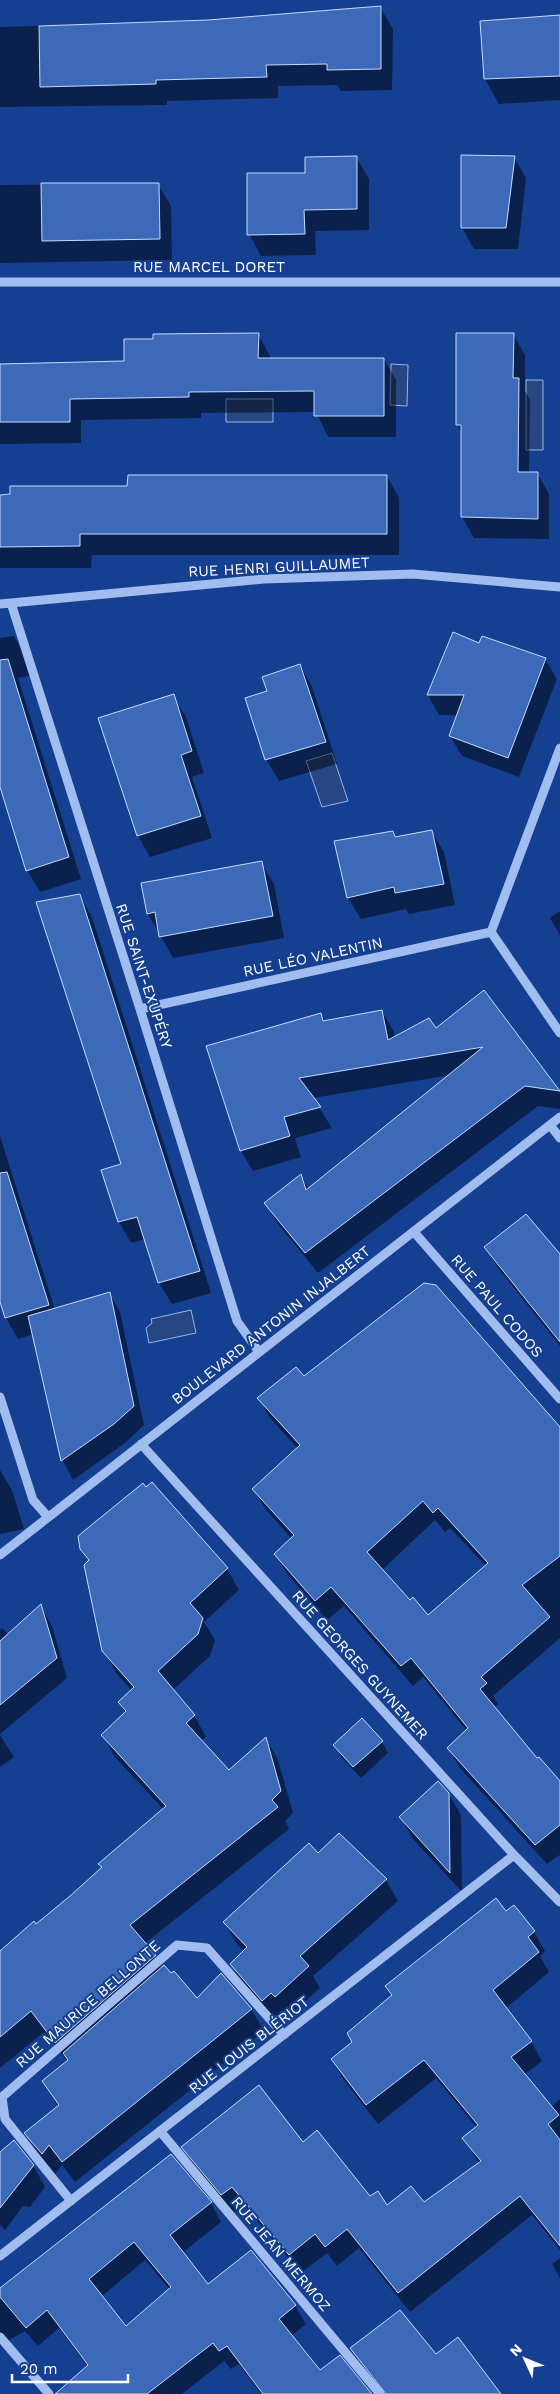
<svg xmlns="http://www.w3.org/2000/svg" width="560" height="2394" font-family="'Work Sans',sans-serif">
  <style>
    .water { fill: #274682; stroke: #93b7f3 }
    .shadow { fill: #0007; fill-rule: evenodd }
    .building { fill: #3d69b9; stroke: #c8dafc; fill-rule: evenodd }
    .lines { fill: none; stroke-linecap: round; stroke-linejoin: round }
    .minor { stroke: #a1bdf0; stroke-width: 9 }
    .labels { text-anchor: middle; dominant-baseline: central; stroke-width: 4; stroke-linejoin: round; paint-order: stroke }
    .street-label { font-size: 15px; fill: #fff; stroke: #153f90 }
  </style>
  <rect width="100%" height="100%" fill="#153f90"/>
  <path class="water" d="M391 364 408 365 407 406 390 405Z
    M526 380H543V450H526Z
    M226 399H273V422H226Z
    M332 753 348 801 322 807 306 761Z
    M191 1310 196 1333 149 1343 146 1328 152 1323 151 1319Z"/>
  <path class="shadow" d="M380 7 393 29 392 90 341 91 337 85 278 86V98L167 101V105L0 107V27L208 21Z
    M560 17V100L499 104 485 79Z
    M462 156 514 157 526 178 518 249H474L462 228Z
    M357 158 369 179V230L315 231 316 255 261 256 249 234 306 174Z
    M158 184 171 206 172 260 0 263V185Z
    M258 334 270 356V360L384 359 396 380V437H328L316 412 201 413V418L81 420V443L0 444V365L125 362Z
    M513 334 525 355V391L530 400 529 473H537L549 494V539L474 538 462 517V434L457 424Z
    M387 476 399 498V555H92L91 568H0V496L128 487Z
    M453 634 480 644 545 659 557 679 519 777 462 756 450 736 458 715H439L428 695Z
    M14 636 26 658 32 675 18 678 81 879 40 892 27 870 0 784V638Z
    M300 665 312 687 337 764 279 781 266 759 268 692Z
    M173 696 186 717 204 773 192 777 212 838 150 857 138 836 99 719Z
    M431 831 444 852 455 905 409 914 406 909 361 919 348 898 393 832 396 838Z
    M261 863 274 884 284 938 173 958 148 914 143 884Z
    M79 895 92 917 211 1293 172 1304 159 1283 145 1239 131 1243 119 1222 103 1171 123 1165Z
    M560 911V935L550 918Z
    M484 992 560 1091V1109L538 1106 318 1273 278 1224 266 1204 301 1176 309 1190 451 1075 313 1098 332 1128 295 1138 301 1157 253 1171 241 1151 321 1015 325 1022 382 1011 394 1032 395 1038 435 1029Z
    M0 1136 55 1310 109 1293 120 1312 144 1425 125 1443 73 1480 63 1461 34 1334 18 1339 6 1318 0 1298Z
    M486 1248 560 1255V1346L498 1268Z
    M303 1378 560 1429V1638L493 1696 498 1704 494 1708 537 1760 560 1783V1857L559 1855 547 1864 460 1768 448 1748 467 1731 423 1677 413 1686 344 1606 327 1620 287 1574 275 1554 292 1539 266 1510 254 1490 298 1449 270 1418 259 1398ZM435 1520 445 1532 450 1528 486 1566 428 1616 410 1601 382 1570Z
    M0 1470 12 1490 24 1529 0 1534Z
    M82 1549 227 1569 239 1590 204 1622 215 1640 210 1656 173 1690 194 1715 206 1737 201 1741 229 1772 266 1739 278 1760 293 1813 285 1821 289 1829 144 1944 162 1968 197 2000 251 2009 264 2031 75 2182 62 2165 54 2175 38 2154 26 2133 59 2107 43 2082 68 2062 44 2032 0 2068V1952L36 1925 102 1868 100 1864 164 1810 115 1757 103 1735 126 1714 119 1703 132 1691 116 1673 104 1650 89 1562Z
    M41 1606 52 1626 67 1678 0 1734V1630L2 1628 9 1635Z
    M0 1735 14 1757 0 1767Z
    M382 1742 388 1753 361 1778 341 1757 335 1745Z
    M448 1793 461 1815 462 1892 413 1839 401 1818Z
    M339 1835 386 1880 398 1901 313 1976 320 1988 288 2017 284 2013 275 2021 243 1985 231 1964 244 1951 237 1944 225 1923 318 1855Z
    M514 1907 534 1932 545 1951 540 1956 549 1972 505 2009 531 2041 542 2061 524 2075 551 2107 560 2099V2250L532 2215 410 2312 359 2248 337 2266 327 2253 301 2273 244 2205 233 2213 194 2167 183 2147 302 2143 370 2198 387 2206 424 2204 479 2163 464 2138 477 2128 436 2078 378 2124 343 2079 332 2059Z
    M0 2150 33 2165 45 2187 30 2207 23 2206 5 2230 0 2225Z
    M211 2203 221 2222 182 2253 208 2286 295 2306 306 2324 291 2336 320 2372 352 2394H261L239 2364 231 2369 224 2361 182 2394H81L88 2367 59 2328 38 2346 25 2331 0 2345V2289ZM145 2260 170 2290 126 2328 101 2297Z
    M560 2258V2278L552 2264Z"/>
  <path class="building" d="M381 6V69L327 70V64L266 65 267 77 156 80V84L40 87 39 26 208 20Z
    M560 15V76L484 79 480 21Z
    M461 155 515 156 506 228H461Z
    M357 156V209L304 210 305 234 247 235V173H305V157Z
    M41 183H159L160 239 42 241Z
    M259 333 258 358H384V416H314V391L189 392V397L70 399V422H0V364L124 361V339H153V334Z
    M456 333H514L513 378H519L518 472H538V519L461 517V425H456Z
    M128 475H387V534H80V546L0 547V495L10 494V486H127Z
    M453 632 479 643 482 636 546 658 508 758 449 736 464 695H427Z
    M8 659 69 857 26 871 0 787V660Z
    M300 664 326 742 265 760 245 698 267 691 262 677Z
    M174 694 192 751 181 755 201 816 137 836 98 718Z
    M432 830 444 884 395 893 394 887 347 898 334 841 393 831 395 837Z
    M262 861 273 916 159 937 155 912 147 914 141 883Z
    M80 894 200 1271 158 1283 137 1217 118 1222 101 1170 121 1164 36 902Z
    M484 990 560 1091 525 1086 305 1253 264 1203 301 1174 306 1190 483 1047 299 1078 321 1107 284 1117 290 1136 240 1151 206 1046 321 1013 323 1021 382 1010 388 1040 429 1018 436 1028Z
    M7 1172 49 1305 5 1318 0 1302V1173Z
    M526 1214 560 1254V1342L484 1247Z
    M424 1283 436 1285 560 1427V1556L522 1585 550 1617 481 1677 487 1683 480 1689 537 1758 539 1757 560 1781V1825L535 1845 447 1748 468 1728 411 1658 401 1666 331 1587 315 1601 274 1554 294 1535 252 1489 300 1445 257 1398 296 1367 304 1376ZM423 1501 433 1513 438 1508 488 1563 428 1615 413 1597 410 1600 367 1552Z
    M110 1292 134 1406 114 1424 61 1461 28 1316Z
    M152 1482 228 1568 190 1603 203 1618 198 1634 158 1671 195 1715 186 1723 229 1770 266 1737 281 1791 272 1800 278 1807 130 1925 156 1955 55 2043 31 2011 0 2037V1951L34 1921 36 1924 70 1896 102 1867 98 1864 166 1806 101 1735 126 1711 118 1702 134 1687 102 1651 84 1565 89 1560 80 1549 78 1536 143 1483 146 1487Z
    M41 1604 57 1658 0 1705V1641Z
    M362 1718 383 1741 353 1767 333 1745Z
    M438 1781 449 1793 450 1873 399 1817Z
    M339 1833 387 1879 300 1956 309 1966 275 1997 271 1993 262 2001 230 1964 247 1947 223 1922 309 1843 318 1853Z
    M496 1898 506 1911 514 1905 535 1931 528 1937 539 1952 493 1990 532 2041 511 2057 559 2115 548 2124 560 2140V2246L520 2196 398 2293 347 2229 325 2247 315 2234 289 2255 232 2187 221 2195 181 2147 259 2085 303 2142 317 2130 370 2196 378 2191 387 2205 411 2186 424 2202 481 2161 462 2138 478 2125 424 2060 366 2105 331 2059 352 2042 347 2033 392 1995 385 1986Z
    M164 1965 171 1973 174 1971 197 1998 221 1973 252 2009 62 2162 49 2145 42 2154 24 2133 59 2105 42 2081 68 2060 63 2053Z
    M14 2140 34 2165 0 2208V2152Z
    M171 2154 212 2202 170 2235 208 2284 251 2250 296 2305 279 2319 320 2370 340 2355 372 2394H263L227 2346 219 2351 213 2343 147 2394H55L88 2365 47 2310 26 2328 0 2297V2288ZM134 2242 171 2287 126 2326 89 2279Z
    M400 2310 436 2354 458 2337 501 2394H386L350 2348Z"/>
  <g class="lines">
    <path class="minor" d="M0 282H560
      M11 603 140 1009 237 1321 259 1352
      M0 604 264 579 413 574 560 587
      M560 748 491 932 560 1033
      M140 1009 491 932
      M550 1125 560 1138
      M414 1232 560 1399
      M0 1397 33 1500 48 1517
      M141 1444 514 1855 560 1902
      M0 1555 560 1117
      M160 2131 380 2394
      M71 2201 5 2119 2 2097 177 1945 207 1948 284 2035
      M0 2256 514 1855
      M0 2337 49 2394"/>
  </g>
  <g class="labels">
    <g class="street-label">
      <text x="209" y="267">RUE MARCEL DORET</text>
      <text transform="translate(279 567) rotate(-3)">RUE HENRI GUILLAUMET</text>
      <text transform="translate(313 957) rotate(-12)">RUE LÉO VALENTIN</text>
      <text transform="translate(144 976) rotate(72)">RUE SAINT-EXUPÉRY</text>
      <text transform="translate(497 1306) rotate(49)">RUE PAUL CODOS</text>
      <text transform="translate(271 1325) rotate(-38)">BOULEVARD ANTONIN INJALBERT</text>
      <text transform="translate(360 1665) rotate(48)">RUE GEORGES GUYNEMER</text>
      <text transform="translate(88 2004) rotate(-41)">RUE MAURICE BELLONTE</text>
      <text transform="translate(249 2045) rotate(-38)">RUE LOUIS BLÉRIOT</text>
      <text transform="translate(281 2254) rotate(50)">RUE JEAN MERMOZ</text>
    </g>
  </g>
  <g transform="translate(525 2359) rotate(314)" stroke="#153f90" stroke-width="4" paint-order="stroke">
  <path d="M0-4L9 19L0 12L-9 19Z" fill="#ffffff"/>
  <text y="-8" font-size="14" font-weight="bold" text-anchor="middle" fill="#ffffff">N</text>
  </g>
  <path d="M12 2374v8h116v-8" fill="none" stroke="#ffffff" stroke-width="2.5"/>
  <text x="20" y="2374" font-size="15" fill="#ffffff" stroke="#153f90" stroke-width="4" paint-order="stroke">20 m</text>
</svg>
